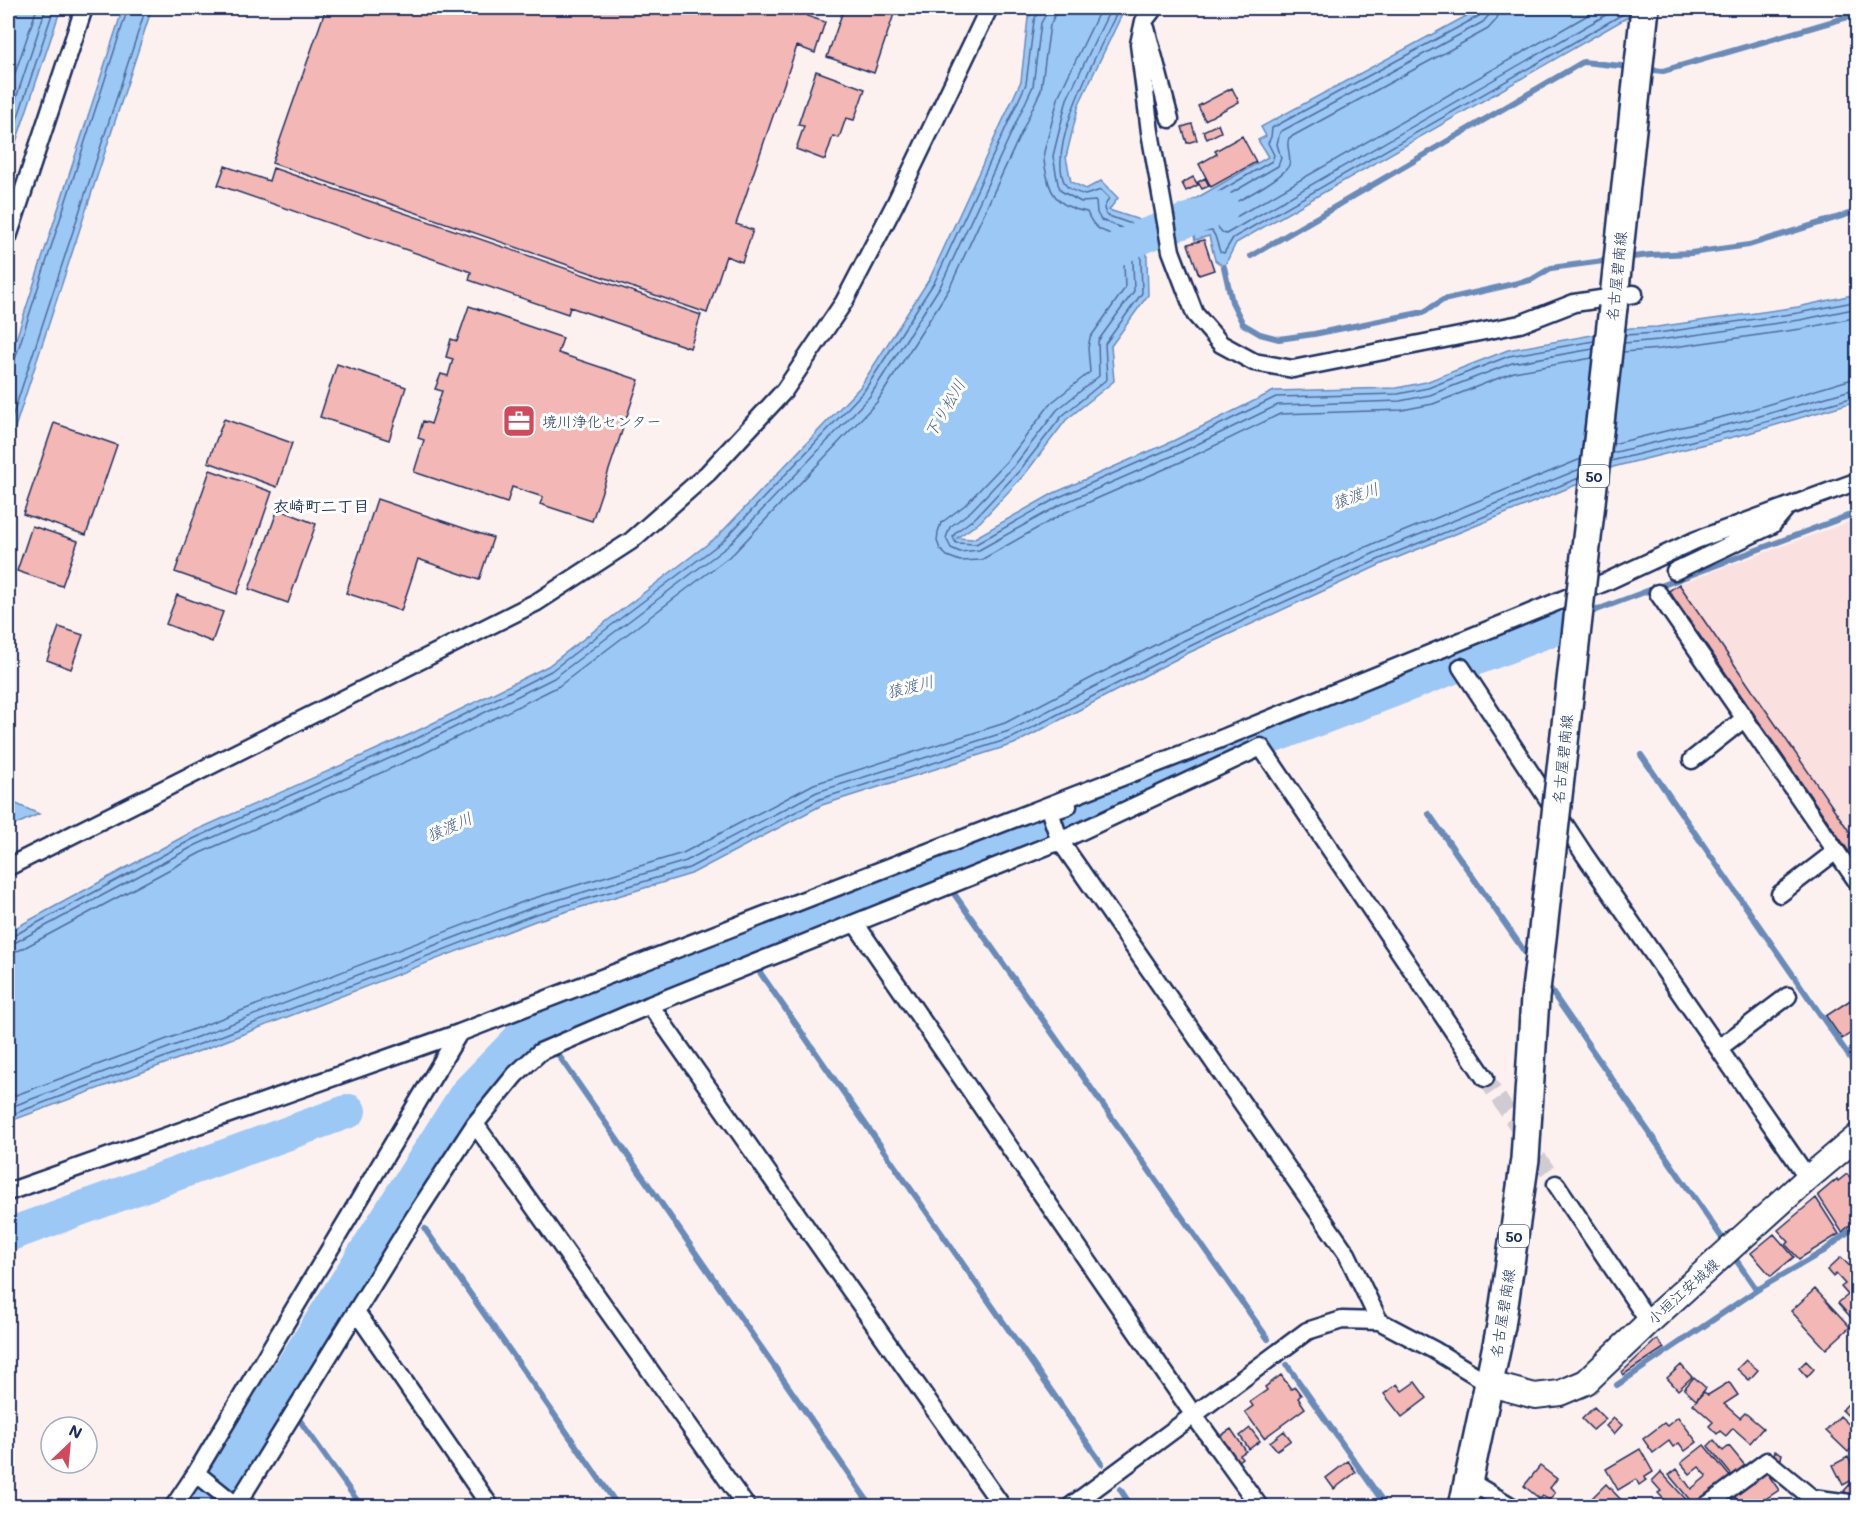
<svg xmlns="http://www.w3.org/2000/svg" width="1865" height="1514" font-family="Mali,'Klee One',sans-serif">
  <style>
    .built { fill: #fae0de }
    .water { fill: #9cc8f6; stroke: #688bb9; stroke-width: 1.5 }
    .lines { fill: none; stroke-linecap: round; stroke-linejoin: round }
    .shore { stroke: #4f6c9b; stroke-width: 1.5 }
    .stream { stroke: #688bb9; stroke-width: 6 }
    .river { stroke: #9cc8f6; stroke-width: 34 }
    .building { fill: #f3b7b5; stroke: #1b2f5e; stroke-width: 1.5 }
    .minor-tunnel { stroke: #d0cad3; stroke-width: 16; stroke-dasharray: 16 8; stroke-linecap: butt }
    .minor-casing { stroke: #1b2f5e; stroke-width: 21 }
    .secondary-casing { stroke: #1b2f5e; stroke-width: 28 }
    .primary-casing { stroke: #1b2f5e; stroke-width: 32 }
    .minor { stroke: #fff; stroke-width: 16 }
    .secondary { stroke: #fff; stroke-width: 24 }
    .primary { stroke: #fff; stroke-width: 27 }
    .primary-bridge-casing { stroke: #1b2f5e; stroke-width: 32; stroke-linecap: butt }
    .primary-bridge { stroke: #fff; stroke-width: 27 }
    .labels { text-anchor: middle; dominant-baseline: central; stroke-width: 6; stroke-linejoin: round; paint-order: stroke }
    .shield { fill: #fff; stroke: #5f6d8e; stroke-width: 1.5 }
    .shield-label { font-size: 14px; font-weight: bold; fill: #1b2f5e }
    .street-label { font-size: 15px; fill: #1b2f5e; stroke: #fff }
    .poi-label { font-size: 15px; fill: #1b2f5e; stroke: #fff; text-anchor: start }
    .water-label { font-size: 16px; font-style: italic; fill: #425d8c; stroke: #fff }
    .neighbourhood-label { font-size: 16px; font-weight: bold; fill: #1b2f5e; stroke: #fff }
  </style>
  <rect width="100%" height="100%" fill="#fdf1f0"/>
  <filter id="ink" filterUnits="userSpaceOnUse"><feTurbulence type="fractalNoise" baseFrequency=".0167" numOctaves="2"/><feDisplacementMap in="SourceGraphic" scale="12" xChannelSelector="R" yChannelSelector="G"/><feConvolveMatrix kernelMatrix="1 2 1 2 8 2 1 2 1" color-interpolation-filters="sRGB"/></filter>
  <g filter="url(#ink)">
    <path class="built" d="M1857 519V870L1665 589Z"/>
    <path class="water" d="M8 8H61L8 166Z
      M123 8H152L8 449V364Z
      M1034 8H1125L1079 104 1066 157 1071 182 1086 189 1101 181 1118 198 1109 210 1146 222 1148 295 1111 346 1114 381 1066 420 1025 474 980 522 957 538 973 539 1054 493 1173 441 1274 391 1397 388 1426 382 1508 350 1631 328 1657 327 1798 307 1857 294V401L1749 433 1613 467 1588 480 1384 563 1260 620 1186 654 1014 744 822 805 691 874 535 921 202 1050 8 1122V932L190 833 411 734 548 666 718 536 860 387 930 278 1021 81 1028 18Z
      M1481 8H1651L1628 17 1236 243 1224 267 1215 260 1209 236 1195 240 1193 232 1180 236 1178 214 1189 212 1188 203 1268 157 1258 140 1266 136 1261 127Z
      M8 802H12L39 814 8 828Z"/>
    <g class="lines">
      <path class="shore" d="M1101 8 1059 95 1044 152C1043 160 1045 168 1047 176 1051 199 1064 208 1087 212 1095 233 1106 231 1123 239L1125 288 1090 338 1088 348 1090 372 1051 403 1008 460 965 505 941 523 938 532 937 541 940 549 947 556 960 561 981 560 1064 513 1183 461 1280 414 1402 410 1433 404 1514 372 1592 358
        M1111 8 1067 99 1053 156 1058 184 1061 191 1081 202 1096 201 1097 213 1101 220 1132 232 1134 291 1098 341 1099 376 1057 410 1014 466 971 511 950 527 946 538 951 548 960 552 979 550 1060 505 1179 453 1278 405 1400 401 1430 395 1512 363 1593 349
        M1119 8C1102 46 1045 144 1065 184 1068 190 1079 193 1085 195L1101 190 1109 198 1104 208 1106 215 1140 227 1142 293 1105 344 1107 379 1062 416 1020 470 976 517 956 532 953 537 956 543 976 544 1057 498 1176 446 1276 397 1398 394 1428 388 1509 356 1594 341
        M1482 8V12L1479 16 1272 128 1271 137 1268 143 1274 155 1272 161 1196 205 1194 216 1185 220V226L1195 227 1201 232 1212 231 1215 236 1220 252 1224 253 1233 238 1630 10
        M1490 8 1489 15 1483 22 1280 132 1277 144 1281 158 1278 166 1204 209 1201 222 1215 224 1223 233 1226 234 1618 8
        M1499 8 1497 19 1488 29 1289 138C1285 146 1292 155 1289 165 1283 179 1234 203 1219 211L1218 216 1226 221H1229L1600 8
        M8 94 37 8
        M8 123 46 8
        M8 147 54 8
        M1625 335 1658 333 1798 313 1858 301
        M1624 343 1659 340 1800 320 1858 308
        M1623 352 1660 349 1801 329 1858 317
        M8 361H13L16 356 128 8
        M8 430 146 8
        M1613 444 1743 412 1849 380 1858 379
        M1612 453 1746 420 1858 388
        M1611 461 1748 427 1858 396
        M8 936H13L193 839 414 740 551 671 723 541 864 391 935 281 1026 84 1034 21 1039 8
        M8 944 16 942 196 845 417 746 554 678 728 546 870 396 941 285 1033 86 1041 23 1046 14 1047 8
        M8 953 20 950 200 853 421 755 559 686 734 553 877 402 949 289 1041 90 1050 25 1055 15 1056 8
        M8 1098 194 1029 528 900 683 853 814 784 1005 723 1176 634 1251 599 1375 543 1581 459
        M8 1108 197 1037 531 908 686 861 817 792 1009 731 1180 642 1254 608 1379 551 1580 469
        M8 1116 200 1044 533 915 689 868 820 799 1012 738 1184 649 1257 614 1382 558 1579 478"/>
      <path class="stream" d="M1644 69 1663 71 1858 14
        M1251 256 1583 62 1631 67
        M1624 258 1650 255 1691 253 1749 245 1858 211
        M1224 267 1232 302 1243 324 1260 334 1279 339 1314 334 1424 312 1443 300 1531 280 1551 268 1611 260
        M1586 614 1858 512
        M1555 628 1571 621
        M1641 755 1858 1069
        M1429 814 1531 961
        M938 871 1268 1339
        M743 948 1102 1464
        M1547 985 1727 1245
        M539 1027 871 1506
        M401 1196 406 1202
        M425 1229 618 1506
        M1732 1254 1757 1290
        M1287 1365 1386 1506
        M1617 1385 1757 1290 1824 1251 1858 1224
        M278 1390 361 1506
        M1120 1489 1131 1506
        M1421 1506 1425 1504"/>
      <path class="river" d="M1104 255 1146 235 1222 208
        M8 1235 349 1111
        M204 1506 466 1094 525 1033 1046 828 1261 741 1555 628"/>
    </g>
    <path class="building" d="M326 8H810L807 16 825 22 815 53 797 46 736 224 753 230 742 262 726 256 707 313 272 163Z
      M844 8H896L874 73 827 57Z
      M816 71 865 89 854 120 846 118 839 138 833 136 825 160 796 149 804 126 798 125Z
      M1232 88 1239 102 1205 120 1198 106Z
      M1192 124 1197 140 1187 143 1182 127Z
      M1218 124 1221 132 1207 139 1203 131Z
      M1242 136 1256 162 1211 187 1199 164 1217 154 1215 151Z
      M225 166 269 181 273 168 701 315 690 348 570 307 568 314 469 280 471 272 218 185Z
      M1193 177 1198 185 1186 191 1182 183Z
      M1205 178 1209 186 1202 189 1198 182Z
      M1204 240 1214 270 1199 275 1188 244Z
      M469 306 563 338 558 353 639 380 592 521 540 504 543 497 512 487 507 503 414 472 424 440 418 438 423 421 431 424 442 391 435 389 441 374 448 376 453 359 446 357 451 339 457 341Z
      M337 364 406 387 389 440 320 417Z
      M224 419 292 443 277 487 208 462Z
      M54 423 117 445 86 535 23 514Z
      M210 470 272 492 237 594 175 572Z
      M377 499 493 538 479 580 418 559 401 611 346 593Z
      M278 509 316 524 288 603 249 589Z
      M32 526 78 541 62 586 17 571Z
      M1679 584 1858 844V865L1669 591Z
      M177 595 223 612 212 642 166 624Z
      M59 627 83 635 71 669 47 660Z
      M1858 995V1028L1842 1039 1826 1016Z
      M1847 1174 1858 1186V1218L1842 1232 1818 1195 1837 1179 1838 1181Z
      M1816 1198 1839 1234 1799 1259 1786 1245 1789 1242 1778 1230Z
      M1774 1234 1794 1257 1771 1276 1751 1253Z
      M1841 1257 1858 1275 1856 1323 1838 1303 1848 1295 1841 1287 1845 1284 1836 1274 1833 1277 1827 1270Z
      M1815 1289 1850 1327 1826 1349 1791 1311Z
      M1657 1339 1664 1348 1623 1375 1622 1372Z
      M1746 1360 1758 1370 1749 1380 1737 1369Z
      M1806 1361 1814 1369 1807 1377 1799 1368Z
      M1681 1365 1692 1377 1678 1390 1667 1378Z
      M1281 1375 1291 1389 1295 1387 1301 1395 1298 1398 1305 1408 1264 1438 1245 1412 1253 1406 1250 1402 1267 1390 1265 1387Z
      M1694 1377 1706 1388 1696 1400 1684 1389Z
      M1415 1382 1427 1398 1402 1417 1384 1394 1397 1384 1402 1391Z
      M1729 1382 1738 1395 1724 1404 1740 1418 1745 1413 1763 1428 1750 1443 1733 1428 1726 1436 1720 1431 1717 1434 1709 1426 1713 1422 1693 1404 1704 1392 1708 1395Z
      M1856 1396 1858 1397V1425L1842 1410Z
      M1594 1407 1606 1419 1593 1430 1582 1419Z
      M1840 1416 1858 1433V1443L1848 1452 1826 1431Z
      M1678 1417 1697 1442 1685 1451 1679 1443 1673 1447 1669 1441 1653 1453 1643 1439 1664 1423 1667 1426Z
      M1614 1418 1622 1425 1614 1434 1606 1426Z
      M1250 1428 1260 1441 1249 1449 1240 1436Z
      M1231 1429 1246 1451 1240 1455 1242 1458 1238 1461 1220 1436Z
      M1284 1431 1291 1440 1277 1450 1270 1442Z
      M1714 1440 1723 1451 1729 1446 1747 1468 1734 1478 1708 1446Z
      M1704 1445 1732 1479 1698 1506H1695L1669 1475 1677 1469 1691 1489 1707 1476 1699 1467 1690 1474 1681 1463Z
      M1640 1449 1653 1472 1645 1477 1646 1480 1639 1485 1636 1479 1618 1490 1606 1469Z
      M1775 1451 1782 1454 1780 1463 1772 1460Z
      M1848 1457 1858 1477 1843 1485 1833 1465Z
      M1348 1461 1356 1472 1334 1489 1326 1478Z
      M1540 1466 1557 1479 1550 1488 1555 1493 1549 1500 1543 1496 1540 1499 1524 1486Z
      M1661 1472 1692 1506H1670L1658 1493 1661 1491 1652 1481Z
      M1767 1473 1779 1490 1755 1506H1742L1734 1496Z
      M1852 1482 1858 1487 1856 1500 1844 1491Z
      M1606 1484 1627 1506H1599L1591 1499Z
      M1729 1495 1734 1501 1731 1506H1713Z
      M1634 1498 1639 1504 1636 1506H1633L1629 1502Z
      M1803 1499 1818 1506H1795Z
      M1372 1500 1376 1506H1361Z"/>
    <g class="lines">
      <path class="minor-tunnel" d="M1485 1078 1556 1184"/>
      <g class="minor-casing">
        <path id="minor" d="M1154 8 1144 21 1139 44 1150 132 1171 251 1195 314 1221 344 1254 362 1293 369 1520 324 1574 303 1634 294
          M1146 28 1170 119
          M8 237 84 8
          M1675 571 1772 525 1787 507
          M1658 593 1858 883
          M1461 667 1584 854 1808 1178
          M1692 760 1745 718
          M1068 806 1050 812 1060 841 1261 747 1485 1078
          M8 867 537 602 631 541 708 473 784 391 844 302 895 204 989 8
          M1780 894 1836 851
          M855 923 1060 841 1347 1254 1379 1321
          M650 1005 1002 1506
          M1719 1048 1788 996
          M475 1124 746 1506
          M1556 1184 1649 1322
          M8 1192 459 1033 1218 740 1608 581 1696 540 1858 481
          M357 1313 490 1506
          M196 1473 237 1506
          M1469 1481 1511 1506
          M174 1506 196 1473 459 1033
          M236 1506 415 1216 475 1124 515 1075 540 1052 650 1005 855 923 1193 1414 1259 1506
          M1071 1506 1307 1331 1342 1320 1379 1321 1434 1350 1490 1384
          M1706 1506 1767 1461 1812 1498 1850 1503 1855 1506"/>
      </g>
      <g class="secondary-casing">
        <path id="secondary" d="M1490 1384 1535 1396 1560 1393 1586 1382 1649 1322 1808 1178 1858 1136"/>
      </g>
      <g class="primary-casing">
        <path id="primary" d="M1613 307 1645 8
          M1463 1506 1501 1326 1525 1159 1535 998 1540 956"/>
      </g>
      <use href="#minor" class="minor"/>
      <use href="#secondary" class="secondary"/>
      <use href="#primary" class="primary"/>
      <g class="primary-bridge-casing">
        <path id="primary-bridge" d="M1540 956 1613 307"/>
      </g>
      <use href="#primary-bridge" class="primary-bridge"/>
    </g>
  </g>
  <defs>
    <g id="office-square" transform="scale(1.725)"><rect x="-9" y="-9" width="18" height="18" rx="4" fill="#d1495b" stroke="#fff"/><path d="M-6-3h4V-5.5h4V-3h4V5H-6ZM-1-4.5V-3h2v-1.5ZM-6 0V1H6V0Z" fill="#fff"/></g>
  </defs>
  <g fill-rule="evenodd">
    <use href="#office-square" x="519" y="421"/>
  </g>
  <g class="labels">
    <g class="shield">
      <rect x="1579" y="465" width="30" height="22" rx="4.5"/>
      <rect x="1499" y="1225" width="30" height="22" rx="4.5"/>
    </g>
    <g class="shield-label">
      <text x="1594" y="476">50</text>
      <text x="1514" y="1236">50</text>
    </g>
    <g class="street-label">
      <text transform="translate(1616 276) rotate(-84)">名古屋碧南線</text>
      <text transform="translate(1562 759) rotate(-84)">名古屋碧南線</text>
      <text transform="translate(1683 1291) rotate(-42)">小垣江安城線</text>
      <text transform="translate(1502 1313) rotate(-81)">名古屋碧南線</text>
    </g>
    <g class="poi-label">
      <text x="542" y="421">境川浄化センター</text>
    </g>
    <g class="water-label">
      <text transform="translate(944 408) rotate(-60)">下り松川</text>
      <text transform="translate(1355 495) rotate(-19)">猿渡川</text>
      <text transform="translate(910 686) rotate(-14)">猿渡川</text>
      <text transform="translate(449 826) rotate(-24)">猿渡川</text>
    </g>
    <g class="neighbourhood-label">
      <text x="321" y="505">衣崎町二丁目</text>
    </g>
  </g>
  <rect width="1865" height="1514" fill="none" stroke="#fff" stroke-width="30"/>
  <rect x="15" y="15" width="1835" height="1484" fill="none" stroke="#1b2f5e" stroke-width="2" filter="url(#ink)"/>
  <g transform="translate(69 1445) rotate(26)"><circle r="28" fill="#ffffff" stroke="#a4acbf" stroke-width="1.5"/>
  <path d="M0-4.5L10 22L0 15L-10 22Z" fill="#d1495b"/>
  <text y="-9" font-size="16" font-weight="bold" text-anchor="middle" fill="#1b2f5e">N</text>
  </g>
</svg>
